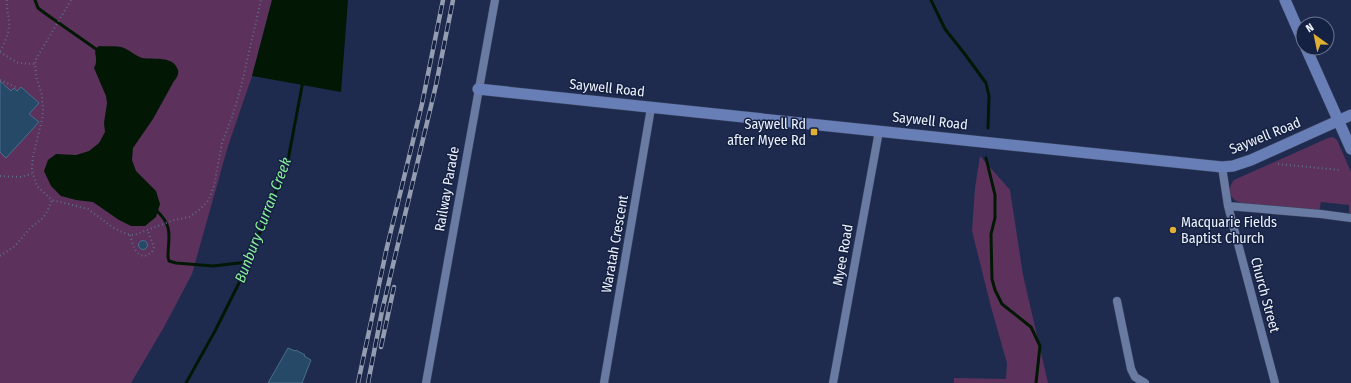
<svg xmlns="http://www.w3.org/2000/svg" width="1351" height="383" font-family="'Fira Sans Condensed',sans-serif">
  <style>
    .green { fill: #5c325c }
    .water { fill: #021805 }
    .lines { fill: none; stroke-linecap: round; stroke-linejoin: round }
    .stream { stroke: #021805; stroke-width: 3 }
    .building { fill: #274968; stroke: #4a6e8e }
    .street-casing { stroke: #3a435f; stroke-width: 9 }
    .secondary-casing { stroke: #3a435f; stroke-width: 12 }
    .path { stroke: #606a85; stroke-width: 2; stroke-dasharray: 1 3; stroke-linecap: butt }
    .street { stroke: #6a7ba3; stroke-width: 8 }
    .secondary { stroke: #687eb7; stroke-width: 11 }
    .rail-casing { stroke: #949cb0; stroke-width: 4.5 }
    .rail { stroke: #152143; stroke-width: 3; stroke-dasharray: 9; stroke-linecap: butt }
    .poi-dot { fill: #dfb034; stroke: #152143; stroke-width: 1.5 }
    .labels { text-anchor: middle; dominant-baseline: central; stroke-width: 3; stroke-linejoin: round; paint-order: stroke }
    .street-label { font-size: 14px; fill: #edf2fb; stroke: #152143 }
    .poi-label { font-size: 14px; fill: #edf2fb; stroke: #152143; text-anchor: end }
    .water-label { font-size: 15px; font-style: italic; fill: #8bf198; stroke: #152143 }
  </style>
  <rect width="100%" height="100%" fill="#1e2b4e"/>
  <path class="green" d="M0 0H272L252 76 228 146 192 274 164 327 131 383H0Z
    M1333 137 1337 140 1351 172V214H1349V205L1321 202 1319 212 1245 204C1231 201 1225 192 1234 180L1328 138Z
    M980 156 1010 190 1023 275 1048 383H954V378L1006 379 1007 363 991 307 972 231 975 188Z"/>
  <path class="water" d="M272 0H348L341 92 252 76Z
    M99 46C107 47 116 45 124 48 129 50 138 57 142 58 154 60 173 55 178 70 179 74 177 78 174 81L153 119 133 148 132 160 136 171 156 191 160 204 156 217 145 226H131L119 220 93 202 76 200 61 196 51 186 44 171 48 160 56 154 76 155 89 151 99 143 105 132 104 123 107 103 106 96 94 68C95 66 96 64 96 61 97 55 92 51 99 46Z"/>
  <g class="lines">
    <path class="stream" d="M35 0 38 8 46 14 96 49
      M931 0 945 29 964 53 986 83 989 96 988 128
      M986 158 995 195V218L991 234 992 279 995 290 1002 304 1031 327 1040 346 1036 383
      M157 211C174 227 168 237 168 257L169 261 176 263 213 266 248 262
      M186 383 215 331 244 273 288 160 303 81"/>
  </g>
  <path class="building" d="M0 81 11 91 14 88 17 91 21 87 39 103 29 114 39 122 6 158 0 152Z
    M138.5 245a4.5 4.5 0 1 1 9 0a4.5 4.5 0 1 1-9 0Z
    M288 348 295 351 296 350 305 355 304 356 311 360 302 383H268Z"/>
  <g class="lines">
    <g class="street-casing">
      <path id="street" d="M1222 167 1228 206 1275 383
        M1228 206 1321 214 1351 218
        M1117 301 1131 369 1135 377 1145 383
        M426 383 495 0
        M604 383 651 108
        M833 383 879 131"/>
    </g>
    <g class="secondary-casing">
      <path id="secondary" d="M1285 0 1303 41
        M1306 48 1351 149
        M478 89C726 117 974 140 1222 167L1233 166 1251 160 1351 115"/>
    </g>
    <path class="path" d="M71 0 35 61 36 76 42 95 43 111 42 120 33 156 32 168 33 174 37 186 52 200 88 209 115 229 127 234 134 235 174 220 189 217 198 211 208 201 214 186 222 143 233 114 241 87 261 0
      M0 51C4 44 10 32 9 23 9 15 6 8 7 0
      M0 52 18 63 35 64
      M0 80 18 88
      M1278 164 1340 170
      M0 176 20 177 32 174
      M130 235C133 244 134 255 145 256L152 252 154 247 148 231
      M0 256 15 246 31 227 41 220 47 212 52 200"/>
    <use href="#street" class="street"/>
    <use href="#secondary" class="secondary"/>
    <g class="rail-casing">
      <path id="rail" d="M381 347 394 287
        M358 383 387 247 422 104 443 0
        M368 383 382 311 436 85 453 0"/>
    </g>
    <use href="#rail" class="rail"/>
  </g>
  <g class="poi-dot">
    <rect x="810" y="128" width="8" height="8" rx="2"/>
    <circle cx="1173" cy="230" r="4"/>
  </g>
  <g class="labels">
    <g class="street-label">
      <text transform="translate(607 88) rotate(6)">Saywell Road</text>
      <text transform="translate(930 121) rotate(6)">Saywell Road</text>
      <text transform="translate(1265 136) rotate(-22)">Saywell Road</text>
      <text transform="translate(447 189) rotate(-80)">Railway Parade</text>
      <text transform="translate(615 244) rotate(-80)">Waratah Crescent</text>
      <text transform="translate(843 255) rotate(-80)">Myee Road</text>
      <text transform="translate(1265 295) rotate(75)">Church Street</text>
    </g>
    <g class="poi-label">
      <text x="806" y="124">Saywell Rd<tspan x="806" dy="16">after Myee Rd</tspan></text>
      <text x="1181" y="222" text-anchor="start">Macquarie Fields<tspan x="1181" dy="16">Baptist Church</tspan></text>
    </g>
    <g class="water-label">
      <text transform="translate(263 220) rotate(-69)">Bunbury Curran Creek</text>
    </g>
  </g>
  <g transform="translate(1315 36) rotate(327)"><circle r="19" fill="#152143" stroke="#6b758d"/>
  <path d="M0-3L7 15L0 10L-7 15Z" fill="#dfb034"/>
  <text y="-6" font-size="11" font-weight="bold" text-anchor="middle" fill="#edf2fb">N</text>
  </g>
</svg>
